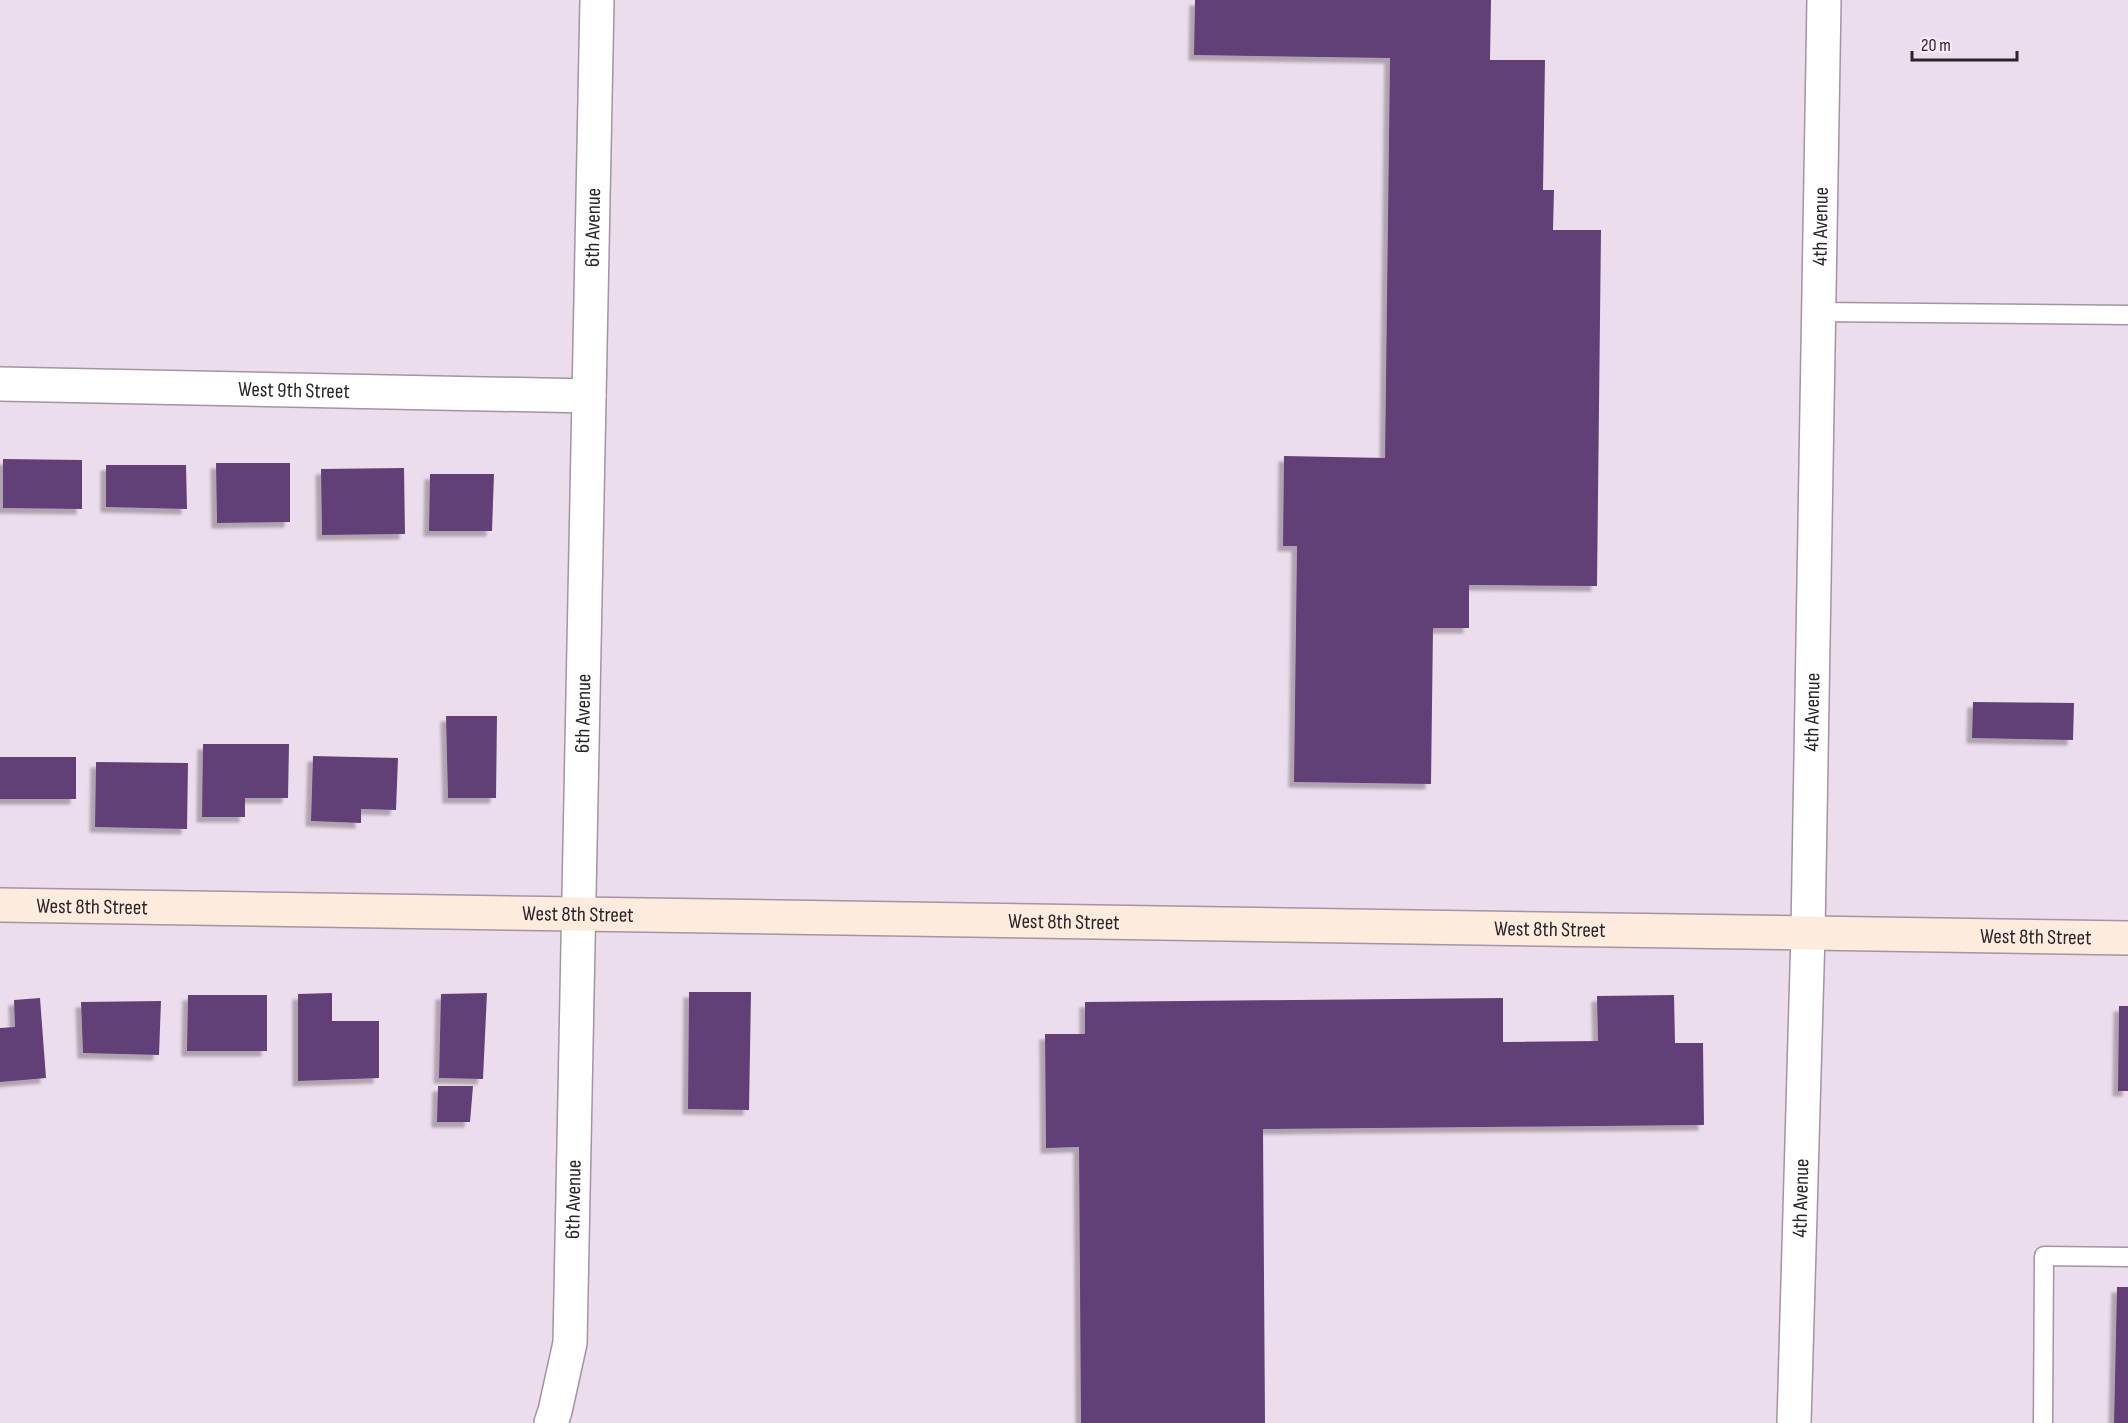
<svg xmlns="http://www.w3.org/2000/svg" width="2128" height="1423" font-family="'Sofia Sans Condensed',sans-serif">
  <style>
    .building { fill: #624077; filter: url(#shadow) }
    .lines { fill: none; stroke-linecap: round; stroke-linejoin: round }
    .lane-casing { stroke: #a294a3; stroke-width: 21 }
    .street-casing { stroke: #a294a3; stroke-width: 36 }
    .secondary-casing { stroke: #a294a3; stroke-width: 36 }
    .lane { stroke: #fff; stroke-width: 18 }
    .street { stroke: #fff; stroke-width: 33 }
    .secondary { stroke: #fdecde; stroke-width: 33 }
    .labels { text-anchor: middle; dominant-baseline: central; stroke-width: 6; stroke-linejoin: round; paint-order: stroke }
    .street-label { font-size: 21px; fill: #29242a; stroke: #f9eafa }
  </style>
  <defs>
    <filter id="shadow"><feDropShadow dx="-5.5" dy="5.5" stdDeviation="1.5" flood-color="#0004"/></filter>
  </defs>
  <rect width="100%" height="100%" fill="#ecdded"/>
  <path class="building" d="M1195 0H1491L1490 60H1545L1543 190H1554L1553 230H1601L1597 586 1469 585V628H1433L1431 784 1294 782 1297 546H1283L1284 456 1385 458 1390 58 1194 55Z
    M3 459 82 460V509L3 508Z
    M216 463H290V522L217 523Z
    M106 465H186L187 509 106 507Z
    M404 468 405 534 322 535 321 469Z
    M430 474H494L492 531H429Z
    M1973 702 2074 703 2073 740 1972 738Z
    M446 716H497L496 798H448Z
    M203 744H289L288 798H245V817H202Z
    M313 756 398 758 396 810 361 809V823L311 821Z
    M0 757H76V799H0Z
    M96 762 188 763 187 829 95 827Z
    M689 992H751L749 1110 688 1109Z
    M332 993V1021H379V1078L298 1081V994Z
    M487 993 483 1079 439 1078 441 994Z
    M188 995H267V1051H187Z
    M1674 995 1675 1043H1703L1704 1125 1263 1129 1265 1423H1081L1079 1147 1046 1148 1045 1034H1085V1002L1503 998V1042L1598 1041 1597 996Z
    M40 998 46 1078 0 1082V1028L15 1027 14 1000Z
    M161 1001 159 1055 83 1053 81 1002Z
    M2119 1006H2128V1091H2118Z
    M438 1086H473L470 1122H437Z
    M2117 1287H2128V1423H2114Z"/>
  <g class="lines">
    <g class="lane-casing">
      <path id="lane" d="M1817 312 2128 315
        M2043 1423 2044 1256 2128 1257"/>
    </g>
    <g class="street-casing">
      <g id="street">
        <path id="s1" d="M0 384 589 396"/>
        <path id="s2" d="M551 1423 555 1411 570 1343 597 0"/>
        <path id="s3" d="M1794 1423 1808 933 1824 0"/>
      </g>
    </g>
    <g class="secondary-casing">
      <g id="secondary">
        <path id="s4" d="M0 905 2128 938"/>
      </g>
    </g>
    <use href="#lane" class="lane"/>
    <use href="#street" class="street"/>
    <use href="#secondary" class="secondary"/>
  </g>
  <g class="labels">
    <g class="street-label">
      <text stroke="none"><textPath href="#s3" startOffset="1197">4th Avenue</textPath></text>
      <text stroke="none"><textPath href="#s2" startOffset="1198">6th Avenue</textPath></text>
      <text stroke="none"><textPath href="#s1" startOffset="294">West 9th Street</textPath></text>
      <text stroke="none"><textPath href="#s3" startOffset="711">4th Avenue</textPath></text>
      <text stroke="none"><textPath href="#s2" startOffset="712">6th Avenue</textPath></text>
      <text stroke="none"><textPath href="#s4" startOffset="92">West 8th Street</textPath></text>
      <text stroke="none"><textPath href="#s4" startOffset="578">West 8th Street</textPath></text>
      <text stroke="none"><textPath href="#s4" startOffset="1064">West 8th Street</textPath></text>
      <text stroke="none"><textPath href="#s4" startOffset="1550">West 8th Street</textPath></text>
      <text stroke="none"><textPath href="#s4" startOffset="2036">West 8th Street</textPath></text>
      <text stroke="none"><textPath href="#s3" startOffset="225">4th Avenue</textPath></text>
      <text stroke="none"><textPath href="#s2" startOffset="226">6th Avenue</textPath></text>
    </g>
  </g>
  <path d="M1912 51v9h105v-9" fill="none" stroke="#29242a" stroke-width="3"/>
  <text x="1921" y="51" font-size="18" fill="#29242a" stroke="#f9eafa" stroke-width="4.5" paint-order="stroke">20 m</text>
</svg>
